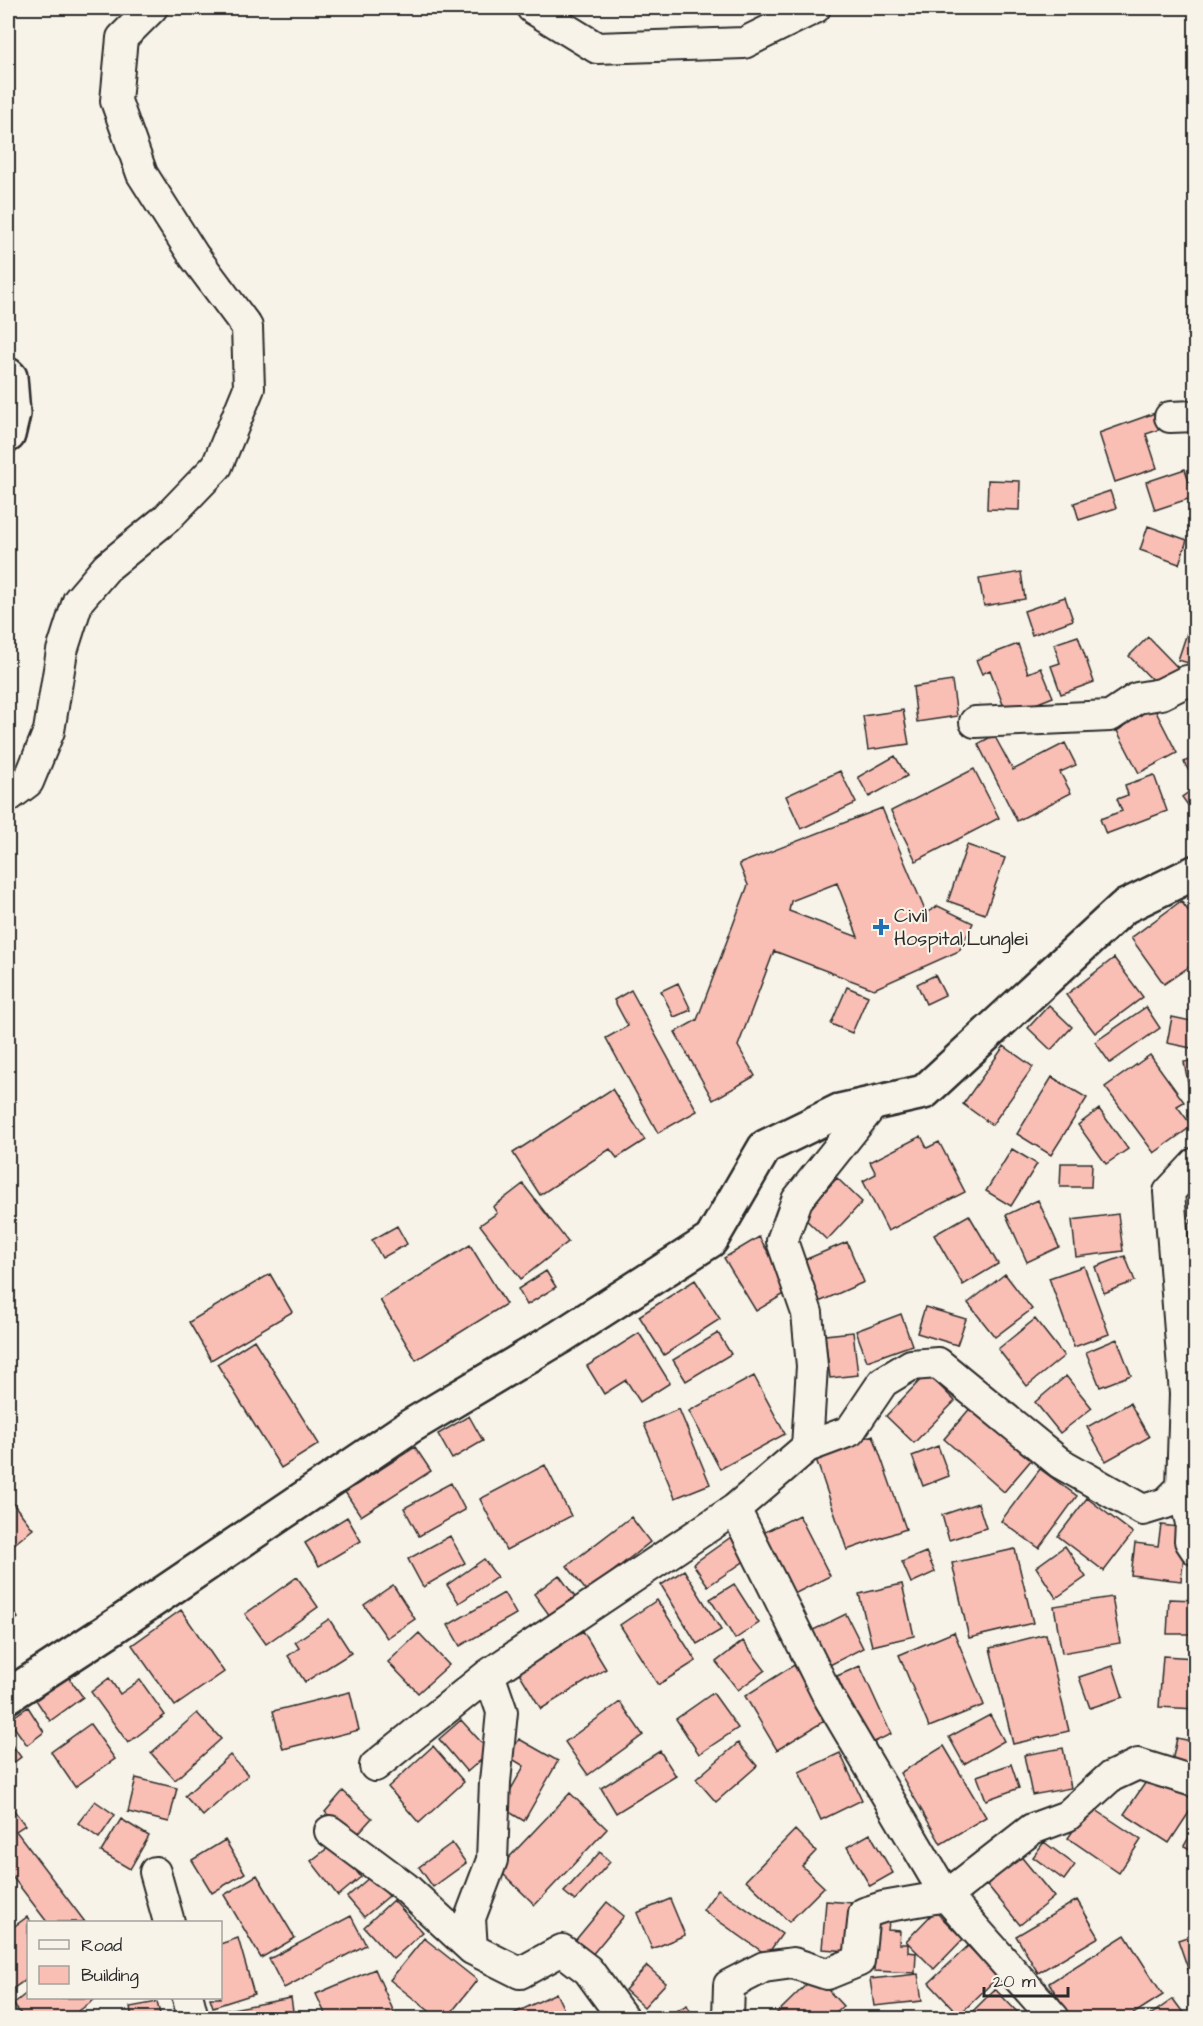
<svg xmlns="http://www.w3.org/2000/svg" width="1203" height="2026" font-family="'Architects Daughter',sans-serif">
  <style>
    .building { fill: #f9beb4; stroke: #2b2b2b; stroke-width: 1.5; fill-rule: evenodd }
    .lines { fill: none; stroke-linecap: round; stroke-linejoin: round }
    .minor-casing { stroke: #2b2b2b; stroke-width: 34 }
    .major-casing { stroke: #2b2b2b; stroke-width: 38 }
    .highway-casing { stroke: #2b2b2b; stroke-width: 38 }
    .minor { stroke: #f7f3e8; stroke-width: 30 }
    .major { stroke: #f7f3e8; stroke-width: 33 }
    .highway { stroke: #f7f3e8; stroke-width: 33 }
    .poi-dot { fill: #1f6fb2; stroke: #f7f3e8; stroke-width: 2 }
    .labels { text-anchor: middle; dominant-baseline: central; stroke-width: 4.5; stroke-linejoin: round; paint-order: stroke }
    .poi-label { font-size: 20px; fill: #2b2b2b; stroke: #f7f3e8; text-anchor: start }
  </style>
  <rect width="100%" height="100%" fill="#f7f3e8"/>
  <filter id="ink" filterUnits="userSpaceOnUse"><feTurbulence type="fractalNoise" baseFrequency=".0167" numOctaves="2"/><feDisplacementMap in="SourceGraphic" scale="12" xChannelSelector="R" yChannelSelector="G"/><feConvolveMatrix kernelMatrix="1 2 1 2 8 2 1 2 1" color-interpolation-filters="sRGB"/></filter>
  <g filter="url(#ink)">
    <path class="building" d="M1155 413 1161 429 1146 434 1157 468 1115 482 1099 433Z
      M1185 469 1194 497 1155 510 1146 482Z
      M988 480 1020 481 1019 510 987 509Z
      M1110 491 1116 508 1079 520 1074 503Z
      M1148 526 1187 540 1179 564 1140 550Z
      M1021 572 1025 599 984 606 979 579Z
      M1065 597 1073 620 1032 635 1024 611Z
      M1187 633 1196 636V665L1178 660Z
      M1078 636 1094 682 1061 694 1051 666 1060 663 1054 644Z
      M1148 637 1181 671 1162 690 1129 656Z
      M1018 644 1028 673 1041 668 1053 697 1007 715 990 670 982 674 976 660Z
      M952 681 957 716 917 722 913 687Z
      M1149 698 1177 753 1139 773 1114 725Z
      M903 710 909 744 868 750 863 716Z
      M994 735 1013 770 1065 743 1076 765 1060 772 1071 793 1017 821 978 744Z
      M895 756 907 776 869 797 858 777Z
      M1196 756V775L1192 777 1184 762Z
      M974 769 999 818 916 861 891 811Z
      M840 771 856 803 801 829 786 796Z
      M1154 775 1167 811 1106 834 1100 819 1122 811 1117 799 1128 795 1125 785Z
      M1196 787V810L1193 812 1182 797Z
      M882 808 926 913 938 906 973 923 959 951 874 989 774 951 738 1046 755 1076 713 1100 675 1032 697 1020 748 885 739 864ZM837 883 858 937 789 911 791 901Z
      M967 845 1005 858 985 914 948 901Z
      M1181 901 1196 921V962L1164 984 1131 938Z
      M1114 958 1143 997 1095 1033 1066 995Z
      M935 975 945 995 926 1004 917 984Z
      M678 983 691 1010 674 1017 661 991Z
      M847 987 868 996 852 1033 831 1024Z
      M631 990 697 1111 658 1133 606 1038 628 1026 614 1000Z
      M1049 1005 1072 1027 1051 1050 1028 1028Z
      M1146 1007 1160 1028 1110 1063 1095 1042Z
      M1172 1017 1196 1022V1049L1167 1043Z
      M1004 1046 1033 1067 992 1125 963 1104Z
      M1150 1055 1184 1102 1177 1106 1192 1126 1154 1153 1105 1087Z
      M1196 1060V1113H1194L1184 1062Z
      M1052 1077 1087 1098 1051 1155 1017 1134Z
      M612 1089 645 1140 617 1158 610 1149 540 1195 513 1153Z
      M1099 1109 1128 1149 1106 1164 1078 1125Z
      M921 1136 927 1148 939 1142 965 1192 888 1231 863 1181 876 1174 870 1162Z
      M1012 1149 1037 1164 1011 1206 986 1191Z
      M1061 1163H1092L1091 1187H1060Z
      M837 1178 862 1202 827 1240 802 1216Z
      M523 1184 568 1242 521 1279 480 1225 497 1213 493 1207Z
      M1038 1200 1059 1247 1027 1262 1006 1215Z
      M1118 1214 1123 1251 1076 1257 1072 1220Z
      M969 1215 998 1264 963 1285 934 1235Z
      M1191 1220 1196 1222V1335Z
      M397 1226 407 1244 382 1258 372 1240Z
      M759 1237 791 1290 756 1311 724 1258Z
      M847 1242 864 1282 819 1302 802 1261Z
      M470 1245 506 1304 416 1360 380 1300Z
      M1125 1256 1135 1281 1104 1293 1095 1267Z
      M1084 1266 1109 1334 1074 1347 1049 1278Z
      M546 1271 556 1287 527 1305 518 1289Z
      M270 1274 292 1312 211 1360 189 1322Z
      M1005 1274 1032 1309 995 1337 968 1303Z
      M695 1280 720 1319 664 1355 639 1316Z
      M925 1307 966 1319 957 1345 917 1333Z
      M901 1314 912 1345 867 1361 856 1331Z
      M1035 1319 1064 1356 1027 1386 998 1349Z
      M853 1332 858 1375 830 1378 825 1335Z
      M639 1333 670 1383 640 1402 626 1380 604 1394 587 1366Z
      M718 1333 731 1354 686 1381 673 1360Z
      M1117 1339 1131 1375 1100 1387 1086 1352Z
      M254 1340 319 1444 281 1468 217 1364Z
      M927 1373 955 1401 914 1443 886 1416Z
      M754 1376 785 1434 720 1469 689 1411Z
      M1066 1376 1092 1408 1060 1433 1035 1402Z
      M1130 1403 1149 1437 1106 1461 1087 1427Z
      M972 1406 1032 1459 1004 1492 944 1439Z
      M679 1409 710 1484 675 1498 644 1424Z
      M469 1416 483 1441 452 1459 438 1434Z
      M873 1435 906 1529 847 1550 815 1456Z
      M938 1446 949 1476 923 1486 912 1456Z
      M415 1447 431 1471 361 1516 345 1492Z
      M545 1465 571 1516 506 1550 480 1499Z
      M1040 1469 1077 1496 1039 1548 1001 1521Z
      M451 1483 465 1510 419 1536 404 1508Z
      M1087 1498 1133 1533 1104 1571 1058 1536Z
      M11 1501 33 1529 8 1549V1504Z
      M978 1503 986 1528 949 1540 942 1515Z
      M799 1515 830 1576 794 1594 763 1533Z
      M347 1517 361 1541 319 1566 305 1543Z
      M631 1517 650 1542 587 1592 567 1566Z
      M1161 1525 1187 1528 1181 1581 1131 1575 1135 1543 1158 1546Z
      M450 1536 465 1563 423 1587 408 1559Z
      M731 1537 746 1560 708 1586 693 1564Z
      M1065 1546 1086 1577 1056 1598 1036 1567Z
      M1015 1549 1033 1623 969 1638 952 1563Z
      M926 1552 935 1572 911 1583 902 1562Z
      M484 1559 497 1577 459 1603 447 1585Z
      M684 1570 721 1630 697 1644 661 1585Z
      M559 1575 575 1597 550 1616 534 1594Z
      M297 1577 318 1607 266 1644 245 1614Z
      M734 1584 759 1623 735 1639 710 1599Z
      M902 1584 914 1636 872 1646 859 1594Z
      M393 1585 415 1619 387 1638 364 1605Z
      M504 1593 516 1614 460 1646 448 1625Z
      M1112 1597 1120 1643 1062 1653 1054 1606Z
      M1169 1599 1196 1600V1634H1167Z
      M657 1600 696 1661 658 1685 620 1625Z
      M8 1603 18 1618 8 1625Z
      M181 1610 224 1672 175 1706 132 1645Z
      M846 1614 863 1648 826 1667 809 1632Z
      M329 1619 351 1653 305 1682 288 1656 299 1648 295 1642Z
      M583 1631 606 1669 541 1709 518 1671Z
      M954 1632 984 1705 929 1727 899 1655Z
      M419 1633 449 1665 418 1693 388 1662Z
      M1046 1634 1069 1731 1013 1744 990 1648Z
      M743 1641 765 1670 738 1690 716 1662Z
      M1163 1656 1196 1658V1709L1159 1707Z
      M794 1665 826 1720 777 1750 745 1696Z
      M860 1666 891 1734 868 1745 837 1676Z
      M1113 1666 1123 1697 1090 1708 1079 1677Z
      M68 1677 83 1697 50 1721 36 1700Z
      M109 1678 120 1694 140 1680 165 1715 128 1743 91 1692Z
      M350 1692 359 1730 283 1749 273 1711Z
      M713 1693 738 1728 699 1754 676 1719Z
      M620 1702 643 1735 588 1775 565 1742Z
      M28 1707 44 1732 27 1745 9 1720Z
      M197 1713 221 1739 175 1780 151 1753Z
      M990 1715 1004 1741 964 1764 949 1737Z
      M461 1720 490 1752 467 1772 439 1739Z
      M90 1724 115 1759 75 1787 51 1752Z
      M1177 1738 1196 1742V1771L1171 1766Z
      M519 1739 558 1761 524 1821 501 1807 524 1766 509 1757Z
      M8 1740 21 1757 8 1767Z
      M738 1743 757 1766 716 1802 696 1779Z
      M433 1746 464 1782 419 1823 388 1787Z
      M944 1746 986 1817 941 1844 900 1773Z
      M1063 1748 1071 1788 1032 1795 1024 1755Z
      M660 1751 676 1776 616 1813 601 1788Z
      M840 1753 862 1800 821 1820 799 1772Z
      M230 1755 248 1775 203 1816 185 1796Z
      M1011 1764 1019 1788 986 1800 977 1776Z
      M1152 1773 1196 1802 1169 1843 1124 1814Z
      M136 1778 177 1788 169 1822 128 1812Z
      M343 1791 372 1818 354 1838 325 1812Z
      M570 1793 607 1829 535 1905 498 1869Z
      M95 1801 115 1815 99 1838 78 1823Z
      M10 1805 25 1825 16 1831 85 1922H47L8 1871V1807Z
      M1090 1806 1141 1840 1119 1873 1068 1838Z
      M121 1819 149 1836 130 1869 101 1852Z
      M1196 1825V1852L1184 1846Z
      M795 1830 816 1851 802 1866 824 1887 789 1922 746 1880Z
      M870 1834 893 1873 870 1886 847 1847Z
      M225 1840 245 1873 212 1893 192 1860Z
      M1044 1842 1075 1865 1064 1880 1033 1857Z
      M334 1843 361 1877 338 1896 311 1861Z
      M452 1843 466 1863 433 1887 419 1867Z
      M1014 1848 1054 1897 1020 1925 980 1876Z
      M600 1852 610 1862 575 1901 564 1892Z
      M257 1875 295 1938 261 1958 224 1895Z
      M371 1876 389 1896 364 1917 347 1897Z
      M718 1889 782 1934 767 1955 703 1910Z
      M670 1899 685 1935 652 1949 637 1913Z
      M393 1900 423 1932 393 1959 364 1927Z
      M1077 1900 1099 1937 1038 1973 1016 1936Z
      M826 1901 854 1903 849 1951 822 1949Z
      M607 1902 624 1916 591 1956 574 1942Z
      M935 1911 963 1939 934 1969 906 1941Z
      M351 1916 366 1945 284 1988 269 1959Z
      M27 1917 31 1922H28V1978L8 1992V1931Z
      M877 1921 889 1922 888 1930 900 1931 899 1944H908V1952L916 1953 915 1973 874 1971Z
      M1196 1934V1982L1193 1983 1178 1940Z
      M1125 1935 1163 1995 1127 2018H1071L1049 1983Z
      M238 1938 254 1994 213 2007 210 1998H220V1944Z
      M424 1938 477 1980 447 2018H438L390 1980Z
      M968 1946 998 1977 959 2015 929 1983Z
      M647 1966 666 1983 644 2007 625 1990Z
      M375 1969 396 2017 391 2018H327L316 1994Z
      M918 1974 922 2001 874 2006 870 1979Z
      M815 1976 843 2006 829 2018H772Z
      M995 1989 1023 2018H966Z
      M28 1992V1998H92L94 2000 69 2018H24L13 2004Z
      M556 1993 568 2018H515L513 2014Z
      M291 1998 294 2018H217L216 2012Z
      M1173 1999 1187 2018H1146Z
      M157 2002 161 2018H132L130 2007Z
      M687 2005 694 2018H663Z"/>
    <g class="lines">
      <g class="minor-casing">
        <path id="minor" d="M532 8 597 48 744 43 815 8
          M1170 417 1196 416
          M975 722 1110 716 1137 698 1161 694 1187 681 1196 679
          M8 797 28 782 49 731 62 651 78 601 107 567 167 518 217 466 249 388 247 327 194 256 142 174 116 101 122 38 152 8
          M807 1447 850 1431 883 1382 911 1365 938 1363 1060 1463 1143 1510 1166 1503 1182 1487 1185 1394 1169 1192 1196 1163
          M1182 1487 1191 1523 1190 1541 1196 1550
          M735 1509 828 1696 946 1896 1032 1829 1067 1816 1110 1777 1138 1764 1196 1782
          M489 1674 502 1712 495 1782 492 1860 470 1918 472 1949 520 1973 562 1950 588 1970 623 2018
          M375 1766 489 1674 735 1509 807 1447 812 1366 807 1313 782 1241 797 1200 875 1102
          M330 1831 405 1887 472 1949
          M155 1872 169 1922
          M188 1998 193 2018
          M728 2018 729 1985 764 1967 793 1963 827 1974 859 1961 864 1913 883 1907 946 1896 1054 2018"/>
      </g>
      <g class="major-casing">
        <path id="major" d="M8 1696 115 1626 409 1427 560 1337 711 1240 765 1147 839 1111 924 1092 1124 907 1196 872"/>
      </g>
      <g class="highway-casing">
        <path id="highway" d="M8 375 10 377 13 414 8 435"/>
      </g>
      <use href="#minor" class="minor"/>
      <use href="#major" class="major"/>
      <use href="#highway" class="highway"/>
    </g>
  </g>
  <path class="poi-dot" d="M878 918h6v6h6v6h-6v6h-6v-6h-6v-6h6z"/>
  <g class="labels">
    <g class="poi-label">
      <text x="894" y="916">Civil<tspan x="894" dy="23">Hospital,Lunglei</tspan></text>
    </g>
  </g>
  <rect width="1203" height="2026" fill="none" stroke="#f7f3e8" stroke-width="30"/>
  <rect x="15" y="15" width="1173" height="1996" fill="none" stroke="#2b2b2b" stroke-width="2" filter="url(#ink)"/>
  <rect x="27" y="1921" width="195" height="78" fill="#f7f3e8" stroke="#a5a39c" stroke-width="1.5"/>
  <rect x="39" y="1940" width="30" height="9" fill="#f7f3e8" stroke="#a5a39c" stroke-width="1.5"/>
  <text x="81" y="1951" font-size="18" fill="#2b2b2b">Road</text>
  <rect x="39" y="1966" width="30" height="18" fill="#f9beb4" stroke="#a5a39c" stroke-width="1.5"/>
  <text x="81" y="1981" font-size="18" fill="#2b2b2b">Building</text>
  <path d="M984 1987v9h84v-9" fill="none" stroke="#2b2b2b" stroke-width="3"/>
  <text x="993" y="1987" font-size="18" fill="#2b2b2b" stroke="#f7f3e8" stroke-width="4.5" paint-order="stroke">20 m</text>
</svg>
